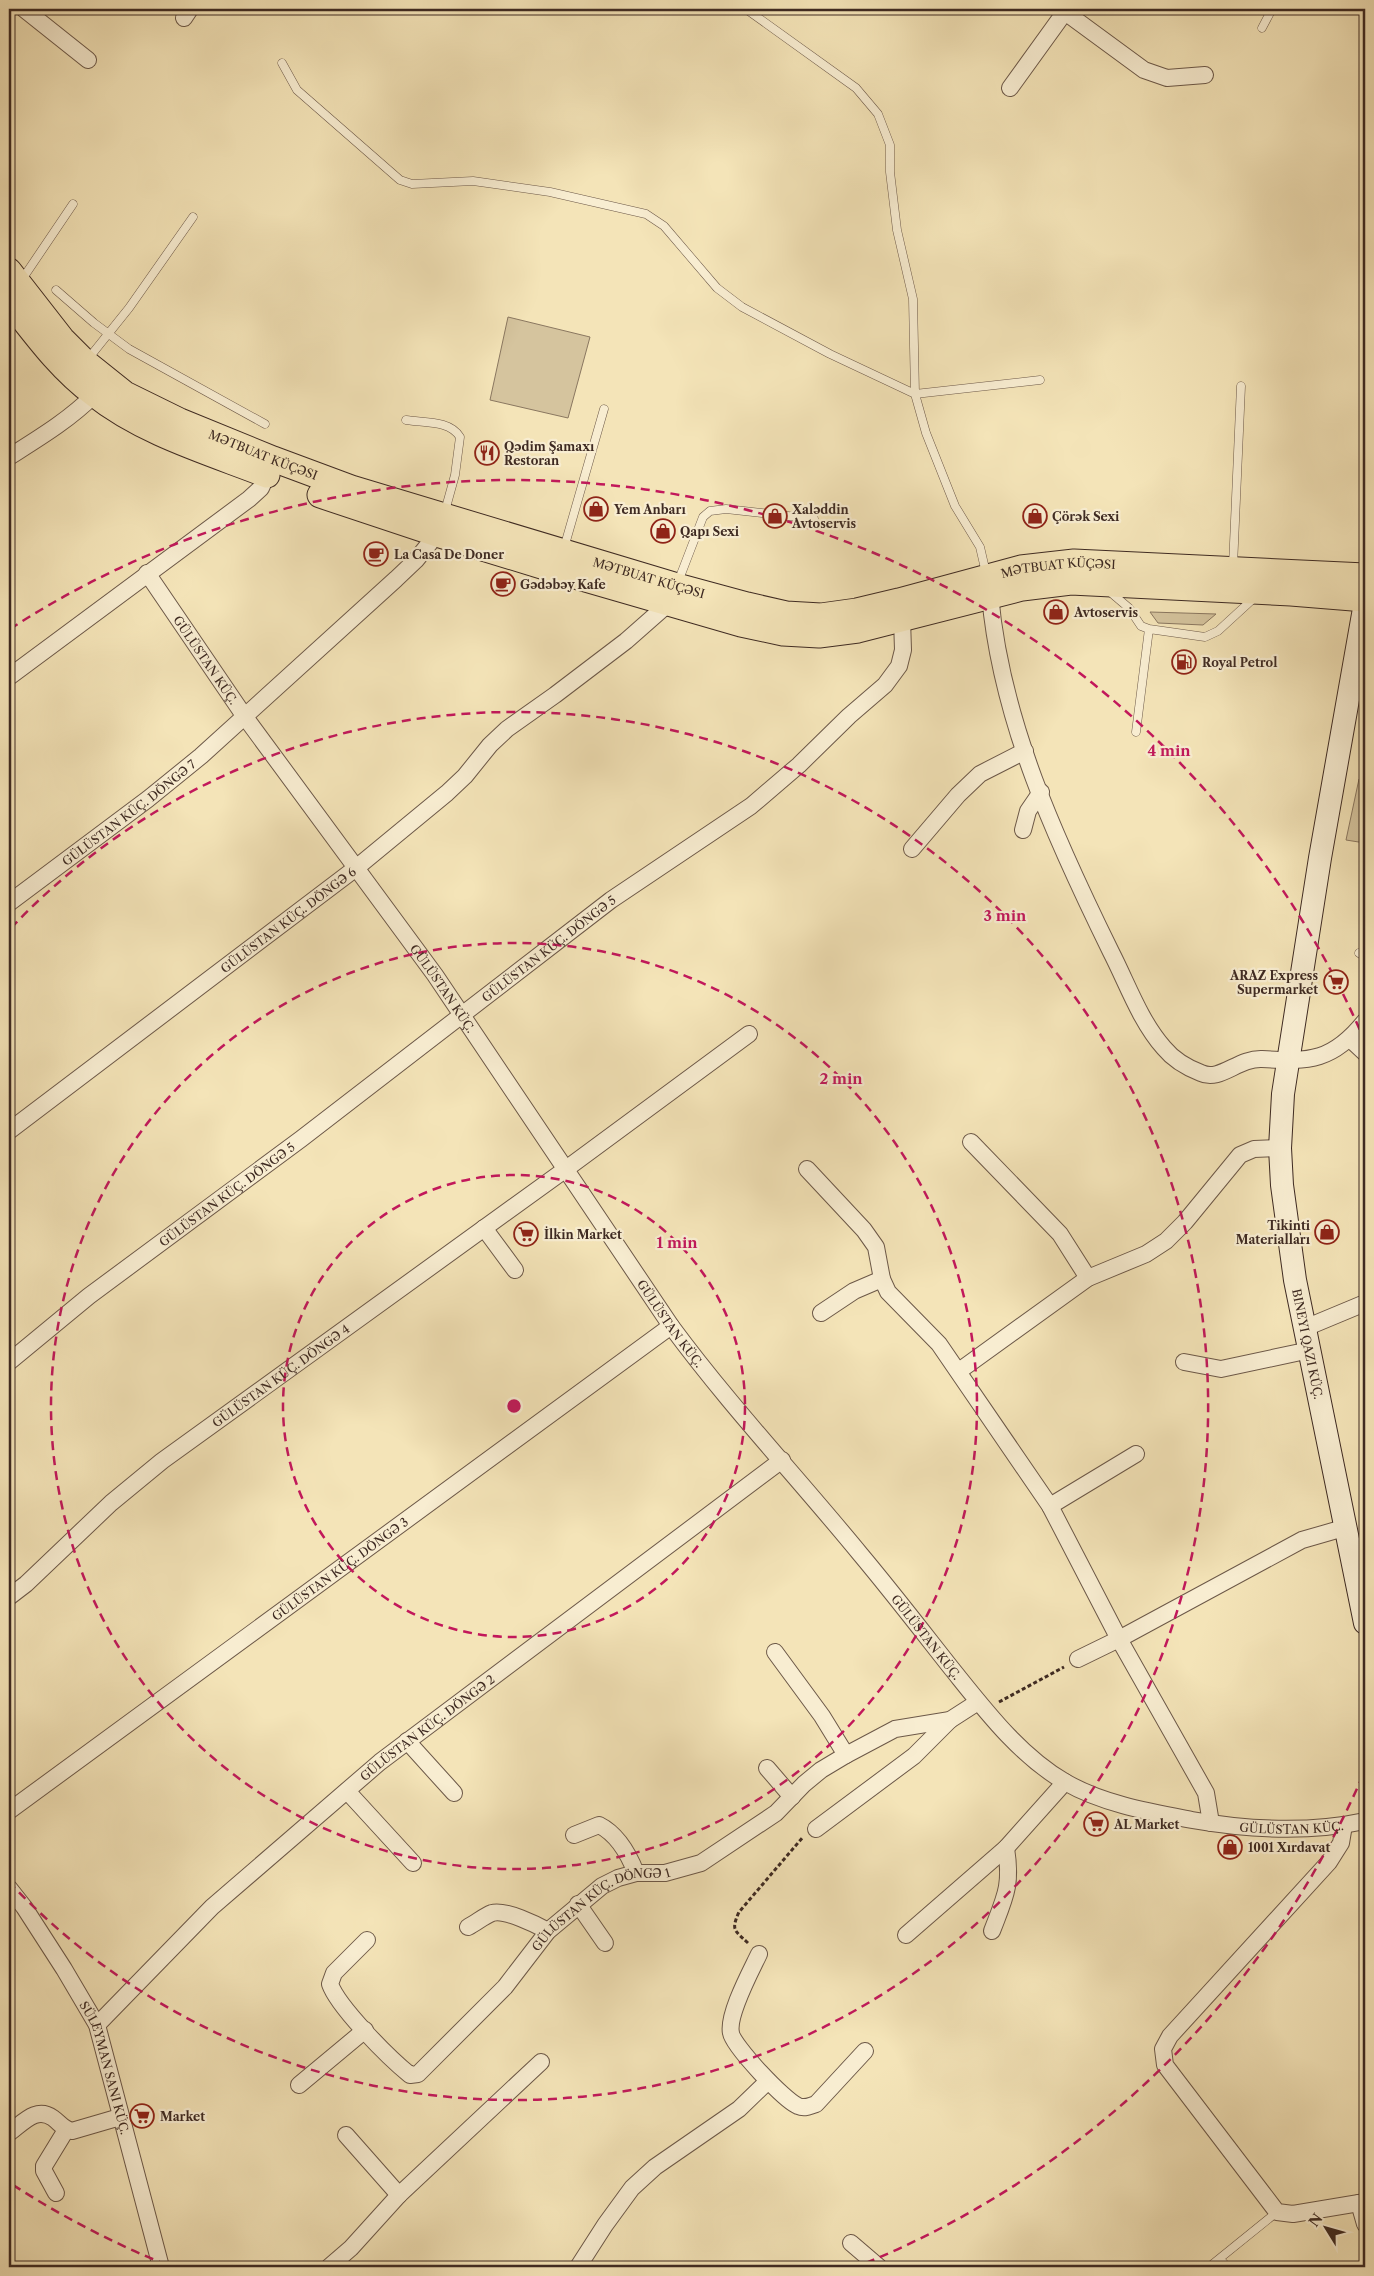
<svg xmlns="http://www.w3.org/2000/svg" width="1374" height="2276" font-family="'Libre Caslon Text',serif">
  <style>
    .green { fill: #d5c49e; stroke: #8a7760 }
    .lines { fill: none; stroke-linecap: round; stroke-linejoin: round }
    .service-casing { stroke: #6c5848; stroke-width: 9 }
    .minor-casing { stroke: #6c5848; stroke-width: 18 }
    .secondary-casing { stroke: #3e2a22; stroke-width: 24 }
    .primary-casing { stroke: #3e2a22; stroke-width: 27 }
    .path { stroke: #3e2a22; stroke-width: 3; stroke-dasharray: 4 2.5; stroke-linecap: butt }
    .service { stroke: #f8edd1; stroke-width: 8 }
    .minor { stroke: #f8edd1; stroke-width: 16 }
    .secondary { stroke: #f8edd1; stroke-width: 22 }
    .primary { stroke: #f4e4b8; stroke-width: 25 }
    .ring { fill: none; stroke: #c2185b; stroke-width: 2.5; stroke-dasharray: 9 6 }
    .labels { text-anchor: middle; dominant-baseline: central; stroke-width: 4.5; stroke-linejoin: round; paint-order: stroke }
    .poi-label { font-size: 12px; font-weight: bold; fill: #3e2a22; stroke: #f8edd1; text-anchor: start }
    .street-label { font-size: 12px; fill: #3e2a22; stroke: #f8edd1 }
    .centre { fill: #c2185b; stroke: #f8edd1; stroke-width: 2.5 }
    .ring-label { font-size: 15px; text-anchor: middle; font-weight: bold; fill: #c2185b; stroke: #f8edd1; stroke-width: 4.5; stroke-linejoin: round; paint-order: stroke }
  </style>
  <rect width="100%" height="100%" fill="#f4e4b8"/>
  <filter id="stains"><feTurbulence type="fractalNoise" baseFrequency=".004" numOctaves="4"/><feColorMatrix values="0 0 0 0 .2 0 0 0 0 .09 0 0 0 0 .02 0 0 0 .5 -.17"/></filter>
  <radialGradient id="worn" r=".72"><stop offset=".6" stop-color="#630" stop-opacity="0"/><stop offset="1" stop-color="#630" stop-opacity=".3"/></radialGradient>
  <path class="green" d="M508 317 590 337 568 418 490 400Z
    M1150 612 1216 614 1203 625 1158 623Z
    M1359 779 1365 780V843L1346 840Z"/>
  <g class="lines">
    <g class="service-casing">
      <path id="service" d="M746 9 856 88 878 114 890 145V172L897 230 913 299 915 394 926 433 955 506 980 547 986 573
        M1262 28 1272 9
        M282 63 297 90 400 180 412 184 473 181 550 192 646 214 664 226 717 288 742 307 830 354 915 394 1040 380
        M21 281 73 204
        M56 290 94 323 129 349 265 424
        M88 359 129 308 193 217
        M406 420C424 423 450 420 460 437L455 475 445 511
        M564 548 604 409
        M1233 566 1241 386
        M678 582 703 517 710 511 726 509 814 519
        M1109 591 1129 608 1141 626 1149 629 1205 637 1218 631 1254 598
        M1136 732 1149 629
        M1359 953 1365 957
        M1220 2259 1227 2267
        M1209 2267 1277 2212"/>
    </g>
    <g class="minor-casing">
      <g id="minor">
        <path d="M24 9 88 60"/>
        <path d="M1065 12 1144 70 1167 78 1205 75"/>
        <path d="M184 18 190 9"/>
        <path d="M1010 88 1067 9"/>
        <path d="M9 457C39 438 69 420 94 395"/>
        <path id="s1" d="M147 573 245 717 435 975 671 1326C730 1406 798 1478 861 1555 892 1592 922 1631 952 1669 985 1710 1019 1755 1065 1782 1103 1804 1150 1812 1192 1820 1249 1830 1309 1833 1365 1821"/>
        <path d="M990 595C1001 721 1056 840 1111 952 1127 983 1140 1021 1164 1048 1173 1059 1188 1068 1201 1073 1220 1082 1238 1058 1262 1059 1310 1062 1333 1061 1365 1021"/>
        <path d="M9 677 249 499 261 488 267 475"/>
        <path d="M1023 830 1028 811 1041 792"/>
        <path d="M912 849 958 795 980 774 1025 751"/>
        <path id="s2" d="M9 903 148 799 201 756 396 579 416 560 437 534"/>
        <path d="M1350 1039 1365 1053"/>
        <path id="s3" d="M9 1131 356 868 447 793 465 776 490 745 507 729 555 695 626 641 668 604"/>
        <path d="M971 1142 1060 1234 1088 1278"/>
        <path d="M807 1169 864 1230 876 1247 882 1279 888 1292 939 1344 1050 1506 1119 1639 1206 1793 1211 1823"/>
        <path d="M484 1228 515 1270"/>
        <path d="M821 1313 854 1291 882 1279"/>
        <path d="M1305 1328 1365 1303"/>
        <path id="s4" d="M9 1362 89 1296 301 1139 611 900 751 806 799 765 849 716 885 685 899 666 903 650 902 619"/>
        <path d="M1184 1362 1221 1369 1310 1350"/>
        <path d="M959 1371 1088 1278 1146 1254 1166 1241 1185 1222 1240 1155 1254 1149 1280 1148"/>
        <path d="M1050 1506 1136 1454"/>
        <path id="s5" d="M9 1597 26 1584 111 1503 162 1461 566 1169 749 1034"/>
        <path d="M775 1652 822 1716 846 1755"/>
        <path d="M1078 1659 1119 1639 1302 1540 1347 1527"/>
        <path d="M407 1741 454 1793"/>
        <path d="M767 1768 792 1797"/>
        <path d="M347 1791 413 1863"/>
        <path id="s6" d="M9 1811 671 1326"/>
        <path d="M1344 1825 1341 1843 1329 1862 1170 2036 1163 2049 1165 2065 1277 2212 1293 2214 1365 2202"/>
        <path d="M816 1829 914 1756 950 1720"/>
        <path d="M574 1835 599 1825C617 1834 629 1855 636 1873"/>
        <path id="s7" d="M9 1888 24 1907 64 1969 97 2025 161 2267"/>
        <path d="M578 1904 605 1943"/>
        <path d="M468 1927C476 1923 484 1916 492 1913 505 1909 537 1925 548 1931"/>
        <path d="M992 1931C1005 1897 1012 1886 1006 1848"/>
        <path d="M906 1935 1006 1848 1065 1782"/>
        <path id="s8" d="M367 1940 334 1973 330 1984C338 2007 389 2058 410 2075L418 2074 505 1987 548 1931 602 1886 618 1878 636 1873H665L701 1863 776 1813 804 1784 821 1770 846 1755 895 1729 950 1720 978 1702"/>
        <path d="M759 1954C751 1971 727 2015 731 2033 733 2046 785 2101 798 2106 805 2109 809 2106 816 2104L865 2051"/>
        <path id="s9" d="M97 2025 212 1907 380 1762 782 1460"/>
        <path d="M299 2085 365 2030"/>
        <path d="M9 2133C23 2123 36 2106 53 2118 60 2123 63 2129 72 2131L120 2117"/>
        <path d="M346 2135 399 2195"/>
        <path d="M56 2193 44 2171V2166L66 2130"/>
        <path d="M1359 2203 1365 2224"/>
        <path d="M851 2243 879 2267"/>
        <path d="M329 2267 351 2248 399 2195 541 2062"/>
        <path d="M578 2267 605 2225 632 2188 655 2167 739 2109 768 2081"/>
      </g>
    </g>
    <g class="secondary-casing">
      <g id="secondary">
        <path id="s10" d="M1365 603 1320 858 1283 1094 1280 1148 1282 1185 1295 1280 1365 1623"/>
      </g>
    </g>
    <g class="primary-casing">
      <g id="primary">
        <path id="s11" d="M9 271 62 339 85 362 125 394 180 421 273 459 351 488 677 586 747 605 786 614 821 616 857 611 899 601 1021 568 1074 562 1365 576"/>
        <path d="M9 301C35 334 60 369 94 394 143 433 208 452 267 475"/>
        <path d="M320 495 437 534 558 571 741 624 783 633 819 635 858 630 1022 588 1071 582 1291 593 1365 599"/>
      </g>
    </g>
    <path class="path" d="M999 1702 1064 1667
      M748 1943C734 1930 731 1930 739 1912L803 1837"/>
    <use href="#service" class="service"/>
    <use href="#minor" class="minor"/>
    <use href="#secondary" class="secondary"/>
    <use href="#primary" class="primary"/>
  </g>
  <g class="ring">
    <circle cx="514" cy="1406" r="231"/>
    <circle cx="514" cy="1406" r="463"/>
    <path d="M11 928A694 694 0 1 1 11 1884"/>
    <path d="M1363 1775A926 926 0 0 1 861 2265M167 2265A926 926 0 0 1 10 2183M10 629A926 926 0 0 1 1363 1037"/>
  </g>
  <defs>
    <g id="restaurant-ring" transform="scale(1.25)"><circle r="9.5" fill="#f8edd1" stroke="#8f2418" stroke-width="1.5"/><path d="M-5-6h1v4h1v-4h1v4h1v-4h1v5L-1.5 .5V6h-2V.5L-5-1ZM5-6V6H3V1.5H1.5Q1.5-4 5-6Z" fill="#8f2418"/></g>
    <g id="shop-ring" transform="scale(1.25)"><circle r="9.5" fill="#f8edd1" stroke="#8f2418" stroke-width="1.5"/><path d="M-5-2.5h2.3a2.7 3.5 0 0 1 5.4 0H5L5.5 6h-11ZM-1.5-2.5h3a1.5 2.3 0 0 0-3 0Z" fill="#8f2418"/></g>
    <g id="cafe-ring" transform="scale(1.25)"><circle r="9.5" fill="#f8edd1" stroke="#8f2418" stroke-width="1.5"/><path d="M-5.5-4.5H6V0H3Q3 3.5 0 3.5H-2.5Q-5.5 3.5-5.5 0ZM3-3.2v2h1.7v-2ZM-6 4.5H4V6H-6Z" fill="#8f2418"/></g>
    <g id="fuel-ring" transform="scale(1.25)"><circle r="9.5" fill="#f8edd1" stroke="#8f2418" stroke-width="1.5"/><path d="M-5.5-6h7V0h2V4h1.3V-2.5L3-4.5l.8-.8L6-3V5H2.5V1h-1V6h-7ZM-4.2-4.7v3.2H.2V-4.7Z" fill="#8f2418"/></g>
    <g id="supermarket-ring" transform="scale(1.25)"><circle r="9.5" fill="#f8edd1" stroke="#8f2418" stroke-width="1.5"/><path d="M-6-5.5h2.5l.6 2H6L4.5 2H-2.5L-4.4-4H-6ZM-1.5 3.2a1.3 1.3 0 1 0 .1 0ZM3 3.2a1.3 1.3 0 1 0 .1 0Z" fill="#8f2418"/></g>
  </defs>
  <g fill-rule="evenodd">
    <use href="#restaurant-ring" x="487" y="453"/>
    <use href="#shop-ring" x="596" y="509"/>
    <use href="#shop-ring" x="775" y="516"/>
    <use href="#shop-ring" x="1035" y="516"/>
    <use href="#shop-ring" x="663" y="531"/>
    <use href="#cafe-ring" x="376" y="554"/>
    <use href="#cafe-ring" x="503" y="584"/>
    <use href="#shop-ring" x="1056" y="612"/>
    <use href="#fuel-ring" x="1184" y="662"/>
    <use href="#supermarket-ring" x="1336" y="982"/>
    <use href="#shop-ring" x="1327" y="1232"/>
    <use href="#supermarket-ring" x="526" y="1234"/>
    <use href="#supermarket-ring" x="1096" y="1824"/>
    <use href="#shop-ring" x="1230" y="1847"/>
    <use href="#supermarket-ring" x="142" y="2116"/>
  </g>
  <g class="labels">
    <g class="poi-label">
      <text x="504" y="446">Qədim Şamaxı<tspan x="504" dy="14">Restoran</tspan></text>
      <text x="614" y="509">Yem Anbarı</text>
      <text x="792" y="509">Xaləddin<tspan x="792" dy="14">Avtoservis</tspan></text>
      <text x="1052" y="516">Çörək Sexi</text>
      <text x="680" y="531">Qapı Sexi</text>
      <text x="394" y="554">La Casa De Doner</text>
      <text x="520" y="584">Gədəbəy Kafe</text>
      <text x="1074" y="612">Avtoservis</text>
      <text x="1202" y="662">Royal Petrol</text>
      <text x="1318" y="975" text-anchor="end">ARAZ Express<tspan x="1318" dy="14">Supermarket</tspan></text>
      <text x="1310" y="1225" text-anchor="end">Tikinti<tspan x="1310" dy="14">Materialları</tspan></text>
      <text x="544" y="1234">İlkin Market</text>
      <text x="1114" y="1824">AL Market</text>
      <text x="1248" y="1847">1001 Xırdavat</text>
      <text x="160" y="2116">Market</text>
    </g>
    <g class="street-label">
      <text stroke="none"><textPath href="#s11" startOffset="321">MƏTBUAT KÜÇƏSI</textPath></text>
      <text stroke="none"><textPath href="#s11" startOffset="1146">MƏTBUAT KÜÇƏSI</textPath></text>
      <text stroke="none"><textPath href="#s11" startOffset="726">MƏTBUAT KÜÇƏSI</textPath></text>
      <text stroke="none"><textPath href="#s1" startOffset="105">GÜLÜSTAN KÜÇ.</textPath></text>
      <text stroke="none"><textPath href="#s2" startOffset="150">GÜLÜSTAN KÜÇ. DÖNGƏ 7</textPath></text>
      <text stroke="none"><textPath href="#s3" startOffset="350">GÜLÜSTAN KÜÇ. DÖNGƏ 6</textPath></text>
      <text stroke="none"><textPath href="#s4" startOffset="680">GÜLÜSTAN KÜÇ. DÖNGƏ 5</textPath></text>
      <text stroke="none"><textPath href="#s1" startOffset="510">GÜLÜSTAN KÜÇ.</textPath></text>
      <text stroke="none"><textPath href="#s4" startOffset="275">GÜLÜSTAN KÜÇ. DÖNGƏ 5</textPath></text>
      <text stroke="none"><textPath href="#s1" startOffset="915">GÜLÜSTAN KÜÇ.</textPath></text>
      <text stroke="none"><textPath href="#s10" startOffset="750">BINEYI QAZI KÜÇ.</textPath></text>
      <text stroke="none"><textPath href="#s5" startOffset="351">GÜLÜSTAN KÜÇ. DÖNGƏ 4</textPath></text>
      <text stroke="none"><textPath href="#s6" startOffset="410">GÜLÜSTAN KÜÇ. DÖNGƏ 3</textPath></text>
      <text stroke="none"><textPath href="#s1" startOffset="1320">GÜLÜSTAN KÜÇ.</textPath></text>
      <text stroke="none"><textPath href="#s9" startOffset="445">GÜLÜSTAN KÜÇ. DÖNGƏ 2</textPath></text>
      <text stroke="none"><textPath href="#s1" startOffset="1755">GÜLÜSTAN KÜÇ.</textPath></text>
      <text stroke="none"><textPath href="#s8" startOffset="441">GÜLÜSTAN KÜÇ. DÖNGƏ 1</textPath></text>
      <text stroke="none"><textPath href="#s7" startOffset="206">SÜLEYMAN SANI KÜÇ.</textPath></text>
    </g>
  </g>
  <circle cx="514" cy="1406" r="8" class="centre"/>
  <g class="ring-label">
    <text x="1169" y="756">4 min</text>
    <text x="1005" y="921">3 min</text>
    <text x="841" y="1084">2 min</text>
    <text x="677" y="1248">1 min</text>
  </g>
  <rect width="1374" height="2276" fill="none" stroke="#f4e4b8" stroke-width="30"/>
  <rect x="10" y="10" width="1354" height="2256" fill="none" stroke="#3e2a22" stroke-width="2.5"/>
  <rect x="15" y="15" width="1344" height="2246" fill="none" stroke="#3e2a22"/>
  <g transform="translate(1326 2228) rotate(307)" stroke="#f8edd1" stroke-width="4" paint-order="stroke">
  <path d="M0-4L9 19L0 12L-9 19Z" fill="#3e2a22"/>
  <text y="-8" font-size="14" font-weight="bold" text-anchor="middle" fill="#3e2a22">N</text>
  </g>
  <rect width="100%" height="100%" filter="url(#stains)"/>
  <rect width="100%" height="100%" fill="url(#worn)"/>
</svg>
